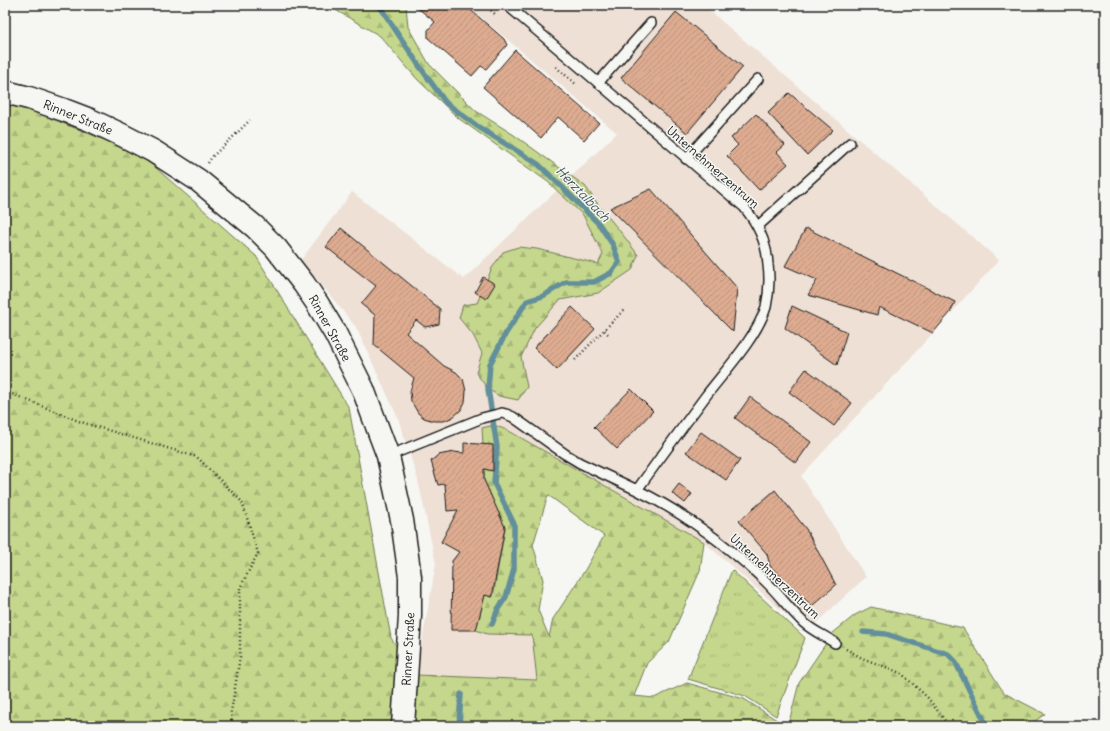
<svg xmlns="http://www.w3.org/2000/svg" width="1110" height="731" font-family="Delius,sans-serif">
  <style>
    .built { fill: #eee0d5 }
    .forest { fill: url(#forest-firs); stroke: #707a54; fill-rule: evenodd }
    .park { fill: url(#park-tufts); stroke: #707a54 }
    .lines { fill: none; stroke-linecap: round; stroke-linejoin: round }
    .stream { stroke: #628f9b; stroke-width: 5.5 }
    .building { fill: url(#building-hatch); stroke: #1c1c1c }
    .lane-casing { stroke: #1c1c1c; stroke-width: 12 }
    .secondary-casing { stroke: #1c1c1c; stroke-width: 25 }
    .path { stroke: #1c1c1c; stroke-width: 2.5; stroke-dasharray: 1 3; stroke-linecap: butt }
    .lane { stroke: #f6f6f2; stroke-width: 9 }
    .secondary { stroke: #f6f6f2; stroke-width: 22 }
    .labels { text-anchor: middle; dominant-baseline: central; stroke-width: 3; stroke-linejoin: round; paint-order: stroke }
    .street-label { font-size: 12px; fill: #1c1c1c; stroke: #f6f6f2 }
    .water-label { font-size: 13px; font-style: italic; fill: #3f565c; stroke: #f6f6f2 }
  </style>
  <defs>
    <pattern id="forest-firs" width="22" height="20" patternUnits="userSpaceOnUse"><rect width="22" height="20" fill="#c4d78c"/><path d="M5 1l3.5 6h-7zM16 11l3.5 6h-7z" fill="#a8b878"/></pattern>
    <pattern id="park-tufts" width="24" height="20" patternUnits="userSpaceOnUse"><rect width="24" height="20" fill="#c4d78c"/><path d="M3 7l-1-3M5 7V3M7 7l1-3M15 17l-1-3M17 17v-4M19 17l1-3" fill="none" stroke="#a8b878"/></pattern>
    <pattern id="building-hatch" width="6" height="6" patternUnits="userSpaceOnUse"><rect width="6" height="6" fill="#ddab90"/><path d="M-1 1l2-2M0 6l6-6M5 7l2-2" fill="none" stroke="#bd937c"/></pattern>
  </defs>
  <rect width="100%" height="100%" fill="#f6f6f2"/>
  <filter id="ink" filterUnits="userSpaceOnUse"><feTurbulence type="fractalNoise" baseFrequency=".025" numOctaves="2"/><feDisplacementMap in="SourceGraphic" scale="8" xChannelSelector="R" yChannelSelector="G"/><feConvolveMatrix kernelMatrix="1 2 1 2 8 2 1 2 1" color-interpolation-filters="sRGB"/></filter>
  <g filter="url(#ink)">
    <path class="built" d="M467 5H703L999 260 911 357 801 476 866 577 806 632 704 542 510 431 537 680 416 675 436 564 418 480 398 418 356 327 301 260 352 192 464 279 617 133Z"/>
    <path class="forest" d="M327 5H406L408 27 429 64 476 111 514 135 585 186 600 207 623 235 638 255 632 270 598 293 560 300 535 328 521 357 527 387 518 400 499 396 488 389 476 373 482 353 473 335 459 318 463 305 477 303 492 268 503 252 518 247 537 249 598 264 603 254 583 215 548 182 458 118 417 79 380 36Z
      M5 100 140 154 256 256 349 408 391 638 416 675 537 680 532 635 487 634 476 630 485 595 493 597 505 528 484 480V469L493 471V445H483L482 428 494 425 509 431 704 542 700 571 669 642 647 663 634 696 654 698 687 683 744 699 786 726H5ZM548 495 604 536 585 570 553 619 549 637 538 610 543 580 533 545Z
      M871 607 963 628 1004 693 1045 714 1028 726H788L799 683 833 633 855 615Z"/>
    <path class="park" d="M732 570 805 638 776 716 745 696 688 679Z"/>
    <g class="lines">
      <path class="stream" d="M377 5 381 8 420 67 446 103 477 126 538 164 560 185 599 224 613 245 619 262 611 273 594 282H566L543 296 527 301 506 333 490 364 488 389 497 447 494 483 514 524V569L506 597 498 609 492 624
        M863 632 886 634 948 654 955 661 987 726
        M459 726 461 694"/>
    </g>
    <path class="building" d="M414 5H465L504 39 507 45 486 69 481 66 472 76 428 38V30L435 22Z
      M676 12 743 67 687 133 621 78Z
      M515 50 599 123 584 140 558 117 541 138 483 87Z
      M789 93 833 130 807 155 768 113Z
      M756 114 785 145 777 152 788 164 759 190 727 156 738 145 731 138Z
      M651 189 737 288 733 332 610 208Z
      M341 228 440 309 439 324 425 327 416 320 406 333 444 366 456 372 463 379 466 391 465 402 461 410 453 417 444 421H434L424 418 418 413 411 401 410 391 414 378 374 345 375 315 361 304 376 286 326 247Z
      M806 228 955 302 950 313 933 333 879 307 877 315 808 295 817 280 785 266Z
      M483 277 495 284 486 299 475 292Z
      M792 306 847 332 837 365 785 328Z
      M572 307 595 329 557 370 534 348Z
      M806 369 852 403 834 426 789 392Z
      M631 389 653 411 617 449 594 427Z
      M750 397 811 442 796 463 735 418Z
      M701 432 740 460 726 480 686 452Z
      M464 443 493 445V471L484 469V480L505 527 492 597 485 595 476 630H451L452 561 459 552 441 542 458 510 447 511 445 484 438 485 431 461 438 455 454 452 464 453Z
      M679 484 692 494 685 503 672 493Z
      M775 490 806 529 836 585 812 606 770 566 767 554 739 521Z"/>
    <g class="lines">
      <g class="lane-casing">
        <path id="lane" d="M598 83 651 23
          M686 159 758 79
          M758 226 850 143
          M388 456 482 418 502 413 506 414 513 417 565 454 580 463 637 490C659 459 682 428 705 397 724 372 757 337 766 307 769 293 770 279 768 265 767 243 758 224 744 207L507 5
          M637 490C682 512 723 542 760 576 776 590 788 608 804 623 813 631 825 636 835 643"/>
      </g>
      <g class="secondary-casing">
        <path id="secondary" d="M5 92 29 98 64 110 90 120 122 135 153 151 198 180 255 227 276 248 304 284 317 303 335 333 363 389 388 456 402 520 410 577V616L403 726"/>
      </g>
      <path class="path" d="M485 5 495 14
        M556 67 577 85
        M208 163 212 157 236 134 250 120
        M608 334 604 330 625 309
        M575 360 604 330
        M5 391 81 422 197 457 242 502 258 553 240 588V657L231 712 232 726
        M846 649 862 658 901 673 928 698 949 726"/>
      <use href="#lane" class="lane"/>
      <use href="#secondary" class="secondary"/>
    </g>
  </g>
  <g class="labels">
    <g class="street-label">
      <text transform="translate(78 117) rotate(22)">Rinner Straße</text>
      <text transform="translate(713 167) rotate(41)">Unternehmerzentrum</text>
      <text transform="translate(330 328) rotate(61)">Rinner Straße</text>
      <text transform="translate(775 576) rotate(43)">Unternehmerzentrum</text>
      <text transform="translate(408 649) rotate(-87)">Rinner Straße</text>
    </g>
    <g class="water-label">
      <text transform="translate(583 194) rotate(46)">Herztalbach</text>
    </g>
  </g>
  <rect width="1110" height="731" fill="none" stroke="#f6f6f2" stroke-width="20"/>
  <rect x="10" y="10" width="1090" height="711" fill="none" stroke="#1c1c1c" stroke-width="1.5" filter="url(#ink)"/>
</svg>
